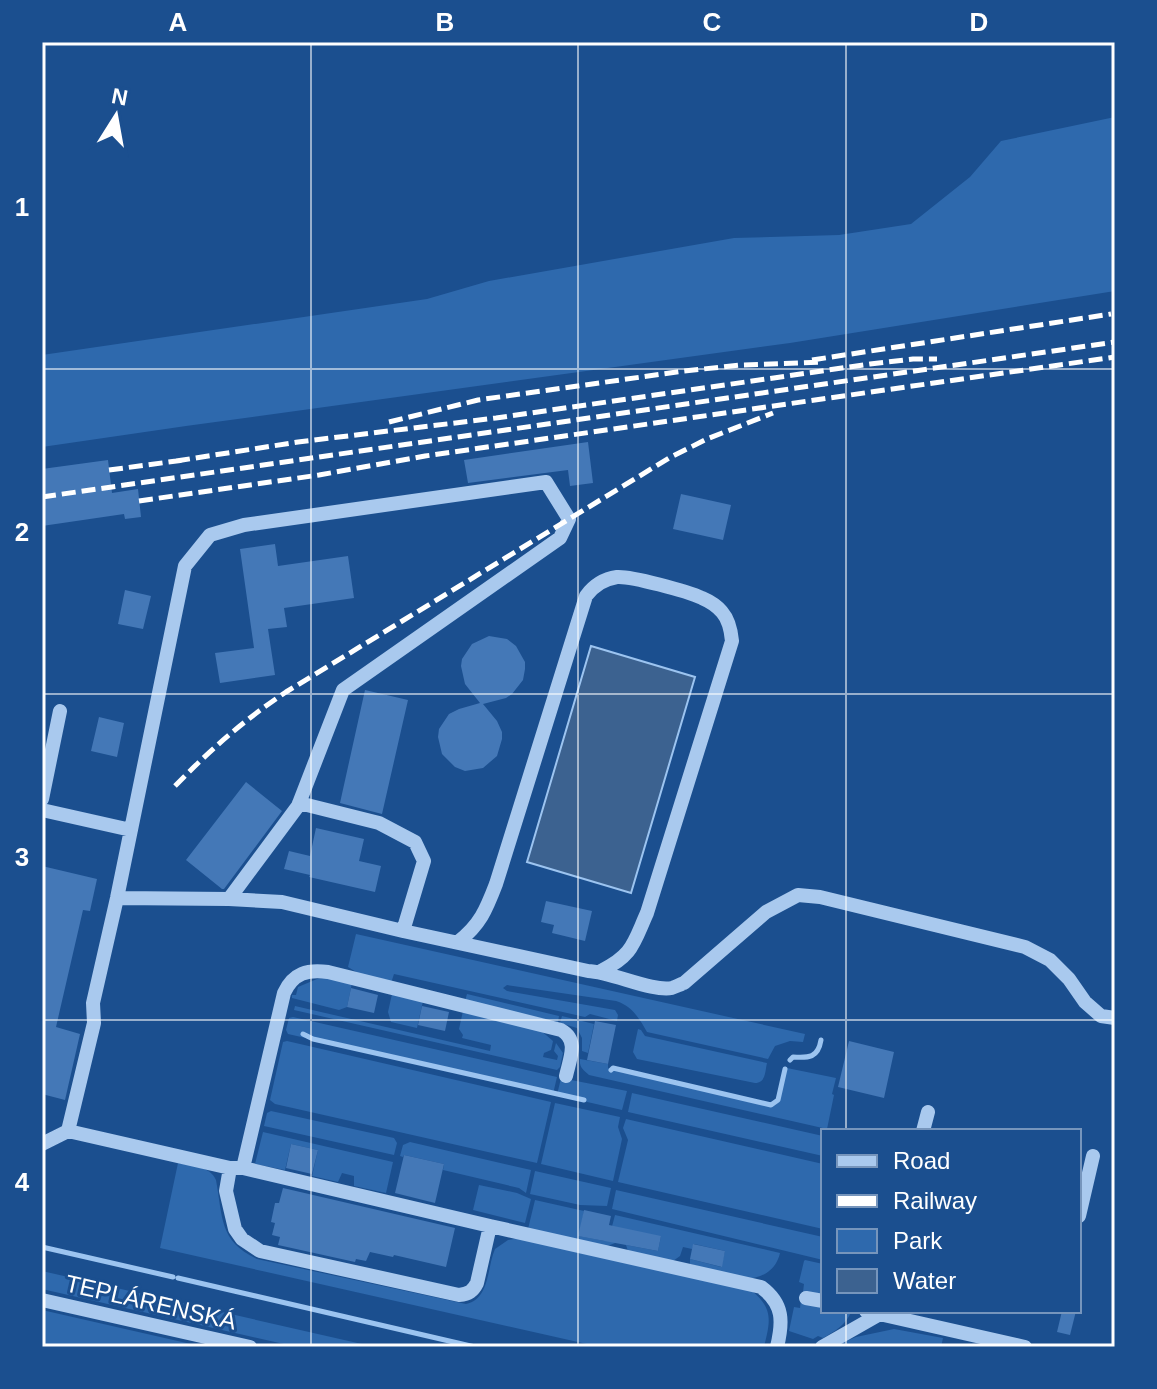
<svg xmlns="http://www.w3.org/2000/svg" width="1157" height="1389" font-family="Arial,sans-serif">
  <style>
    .green { fill: #2e69ad }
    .water { fill: #3c6290; stroke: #9cc4f0; stroke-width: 2 }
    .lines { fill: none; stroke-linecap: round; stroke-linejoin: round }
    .stream { stroke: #9cc4f0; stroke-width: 5 }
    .building { fill: #4478b7 }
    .minor { stroke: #a9c9ee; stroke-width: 14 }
    .rail { stroke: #fff; stroke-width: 5; stroke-dasharray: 14 6; stroke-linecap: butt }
    .grid { fill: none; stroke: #fff; stroke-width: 2; stroke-opacity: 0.55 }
    .labels { text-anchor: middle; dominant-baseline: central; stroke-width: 6; stroke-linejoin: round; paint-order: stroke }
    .street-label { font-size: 24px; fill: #fff; stroke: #1b4f8f }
    .neatline { fill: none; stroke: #fff; stroke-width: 3 }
    .grid-label { font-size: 26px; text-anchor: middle; font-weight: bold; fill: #fff }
  </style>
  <rect width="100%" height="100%" fill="#1b4f8f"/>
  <path class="green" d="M1115 117V291L790 343 186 426 42 447V355L427 299 489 281 734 238 839 235 911 224 970 177 1001 141Z
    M356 934 805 1034 803 1042 790 1041 775 1046 768 1059 647 1032C639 1018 632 1006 616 1001L507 985 503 988 507 991 615 1010 618 1015 617 1021 590 1014 585 1017 394 974 391 983 363 976 348 967Z
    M327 978 352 983 347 1007 339 1010 292 998V995H296L298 987 317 979Z
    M392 994 423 1001 417 1028 391 1022 388 1012Z
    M467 994 559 1016 558 1022 465 1001Z
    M295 1006 490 1051 491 1045 462 1038 463 1035 459 1029 463 1011 539 1029 553 1041 551 1050 544 1053 543 1057 557 1060 558 1056 554 1051 556 1043 563 1053 560 1067 557 1070 294 1010Z
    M562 1016 594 1024 588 1053 582 1051V1038L577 1028 560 1023Z
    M293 1017 557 1077 553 1094 288 1034 286 1030 289 1018Z
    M638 1029 641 1030 645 1036 767 1063C765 1071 766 1083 755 1083L637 1059 633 1052Z
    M287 1041 551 1102 537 1163 275 1104 270 1100 283 1042Z
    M580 1059 608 1064V1068L772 1106 779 1101 787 1068 836 1078 832 1094 834 1095 827 1129 589 1075C583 1070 579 1067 580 1059Z
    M561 1078 627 1091 622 1110 557 1095Z
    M632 1093 823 1136V1156L628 1112Z
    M555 1103 620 1117 618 1127 622 1139 613 1181 541 1164Z
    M271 1111 394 1138 397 1143 394 1155 264 1126 267 1113Z
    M626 1119 823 1164V1229L618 1182 628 1140 623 1128Z
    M263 1132 393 1162 386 1193 354 1186V1176L342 1173 338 1182 312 1176 318 1150 291 1144 285 1170 255 1164Z
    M410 1142 531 1170 526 1193 519 1188 443 1170 444 1164 404 1155 403 1157 400 1156 403 1145Z
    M178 1163C192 1166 210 1166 216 1180 223 1218 219 1241 257 1259L466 1304C490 1299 487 1267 495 1249L508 1240 519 1238 752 1291C774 1309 770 1322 764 1347H600L160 1248Z
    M535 1171 611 1188 607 1206 580 1205 530 1194Z
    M479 1185 517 1193 531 1199 525 1223 473 1210Z
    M616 1190 823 1237V1260L612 1209Z
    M535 1200 584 1211 579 1236 605 1241 610 1234 615 1215 780 1253C776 1270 764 1277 747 1279L690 1264V1259L721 1267 725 1251 694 1244 692 1249 683 1247 680 1256 673 1261 628 1251 626 1245 658 1251 661 1236 615 1243 605 1247 528 1229Z
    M805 1260 823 1264V1296L803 1292 804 1284 799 1282 804 1261Z
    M42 1271 375 1347H297L42 1289Z
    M801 1300 823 1305V1311L851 1312C846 1325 835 1331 823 1338L818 1336 813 1339 789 1331 794 1307 800 1308Z
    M42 1310 204 1347H42Z
    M894 1329 943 1338 941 1347H832L856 1337Z"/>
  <path class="water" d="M591 646 695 677 631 893 527 862Z"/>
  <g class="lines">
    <path class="stream" d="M303 1034 313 1039 584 1100
      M790 1060 793 1057C809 1058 818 1058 821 1040
      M611 1070 613 1068 771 1105 778 1100 785 1069
      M42 1247 173 1277
      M178 1278 475 1347"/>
  </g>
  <path class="building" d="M588 442 593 483 570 486 568 470 468 483 464 460Z
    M108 460 112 493 138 489 141 517 125 519 124 514 42 526V469Z
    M681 494 731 505 723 540 673 529Z
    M275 544 278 566 348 556 354 598 284 608 287 627 268 629 275 675 220 683 215 653 254 648 240 549Z
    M125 590 151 596 143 629 118 624Z
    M489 636 507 639 516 646 525 662V669L523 680 512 694 506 698 483 704 497 721 502 732V739L497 756 483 768 465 771 455 767 442 754 438 737 439 729 449 714 459 709 480 703 465 684 461 666 462 659 472 644Z
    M365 690 408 700 382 814 340 803Z
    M99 717 124 723 117 757 91 751Z
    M246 782 282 811 224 889H222L186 860Z
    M316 828 364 839 359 861 381 866 375 892 309 877 310 875 284 869 289 851 310 856Z
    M42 866 97 879 90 911 83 910 56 1027 80 1034 65 1100 42 1094Z
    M546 901 592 911 585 941 552 933 554 925 541 922Z
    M351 988 378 995 374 1013 347 1007Z
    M422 1006 449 1012 445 1031 418 1025Z
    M595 1021 616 1025 608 1064 587 1060Z
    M849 1041 894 1052 884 1098 838 1087Z
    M291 1144 318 1150 312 1174 286 1168Z
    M404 1155 444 1164 435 1203 395 1193Z
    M283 1188 455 1228 446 1267 394 1255 393 1257 370 1252 366 1261 356 1259 355 1262 278 1245 280 1237 272 1235 275 1223 271 1222 275 1203H279Z
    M584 1210 611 1216 609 1225 661 1236 658 1251 578 1236Z
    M693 1244 725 1251 722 1267 690 1259Z
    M1062 1311H1076L1070 1335 1057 1332Z"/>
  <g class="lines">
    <path class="minor" d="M42 799 60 711
      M42 810 131 830
      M229 899 282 902 403 931 424 861 415 842 379 823 299 803
      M403 931 588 971C612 972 652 992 672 988 673 988 683 983 684 983L766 912 798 895 820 897 1025 947 1050 960 1069 979 1085 1002 1101 1016 1115 1018
      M458 942C480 925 486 910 496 884L586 596C594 585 603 579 617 577 631 576 687 591 702 598 709 601 717 606 722 612 729 620 731 630 732 641L647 913C633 944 633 955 601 971
      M68 1131 230 1168H243L490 1226
      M923 1131 928 1112
      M42 1144 68 1131 94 1023 93 1003 117 898 185 566 210 535 244 525 546 482 569 519 560 538 343 690 298 806 229 899 117 898
      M230 1168 226 1191 235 1229 242 1239 260 1251 459 1295C469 1294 473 1291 477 1283L490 1226 761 1287C784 1304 783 1322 777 1347
      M243 1168 284 993C293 973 308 969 328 972L561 1030C579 1040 570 1058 566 1076
      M1079 1216 1093 1156
      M806 1298 823 1301
      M42 1300 250 1347
      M866 1311 1025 1347
      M822 1347 880 1314 881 1311"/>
    <path class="rail" d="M812 360 1111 314
      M389 422 478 400 684 371 741 365 823 362
      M176 461 298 442 496 418 870 364 913 359H937
      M109 470 184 460
      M42 497 1115 342
      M139 501 319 475 425 456 1115 357
      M175 786C210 750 244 720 286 692L669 458 707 439 773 413"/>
  </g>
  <path class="grid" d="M311 42V1347M578 42V1347M846 42V1131M42 369H1115M42 694H1115M42 1020H1115M846 1311V1347"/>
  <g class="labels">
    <g class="street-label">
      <text transform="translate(151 1302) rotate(13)">TEPLÁRENSKÁ</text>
    </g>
  </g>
  <rect width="1157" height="1389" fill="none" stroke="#1b4f8f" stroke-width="88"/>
  <rect x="821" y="1129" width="260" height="184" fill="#1b4f8f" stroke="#7695bc" stroke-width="2"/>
  <rect x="837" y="1155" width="40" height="12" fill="#a9c9ee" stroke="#7695bc" stroke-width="2"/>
  <text x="893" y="1169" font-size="24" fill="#ffffff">Road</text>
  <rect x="837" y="1195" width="40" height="12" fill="#ffffff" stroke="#7695bc" stroke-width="2"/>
  <text x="893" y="1209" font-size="24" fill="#ffffff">Railway</text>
  <rect x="837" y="1229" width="40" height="24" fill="#2e69ad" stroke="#7695bc" stroke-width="2"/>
  <text x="893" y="1249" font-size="24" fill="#ffffff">Park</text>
  <rect x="837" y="1269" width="40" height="24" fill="#3c6290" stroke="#7695bc" stroke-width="2"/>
  <text x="893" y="1289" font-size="24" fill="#ffffff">Water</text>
  <g transform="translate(116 116) rotate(11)" stroke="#1b4f8f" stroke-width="6" paint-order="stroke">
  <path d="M0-6L14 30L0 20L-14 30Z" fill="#ffffff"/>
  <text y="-12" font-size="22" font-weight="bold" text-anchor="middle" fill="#ffffff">N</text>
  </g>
  <rect x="44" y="44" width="1069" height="1301" class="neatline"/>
  <g class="grid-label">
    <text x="178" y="31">A</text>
    <text x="445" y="31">B</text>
    <text x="712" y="31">C</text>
    <text x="979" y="31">D</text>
    <text x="22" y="216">1</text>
    <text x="22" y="541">2</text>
    <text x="22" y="866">3</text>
    <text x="22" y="1191">4</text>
  </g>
</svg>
